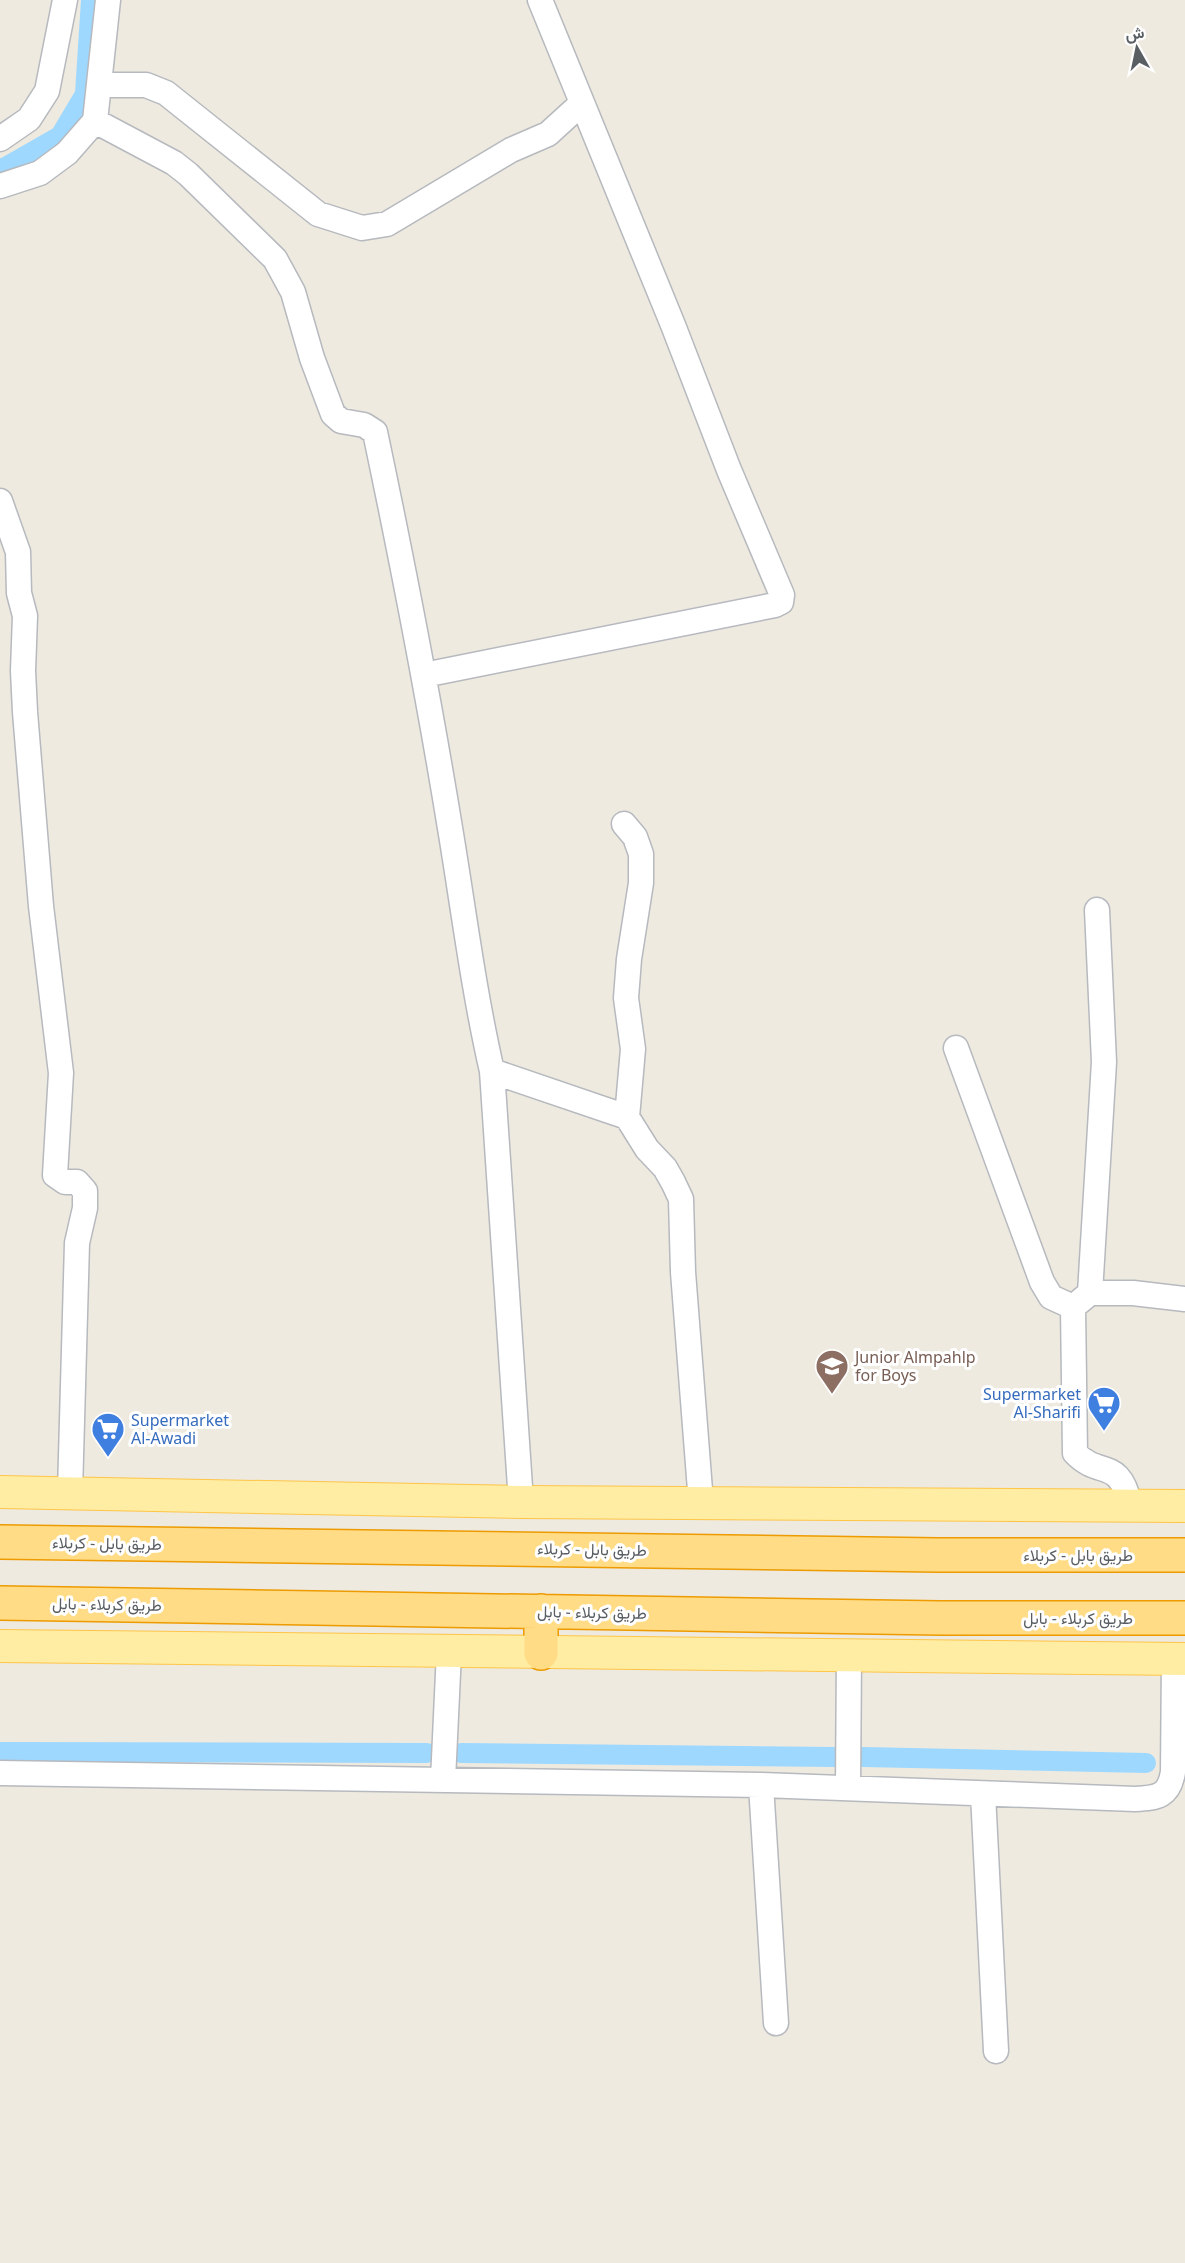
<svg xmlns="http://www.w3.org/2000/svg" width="1185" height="2263" font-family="'Noto Sans',Vazirmatn,sans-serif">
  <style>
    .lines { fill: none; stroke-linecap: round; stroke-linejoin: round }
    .canal { stroke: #9ed8ff; stroke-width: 20 }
    .minor-casing { stroke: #b6b9be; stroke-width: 27 }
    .major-casing { stroke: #ffc547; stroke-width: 34 }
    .highway-casing { stroke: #ed9b00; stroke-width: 36 }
    .minor { stroke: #fff; stroke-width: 24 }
    .major { stroke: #ffeda3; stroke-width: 32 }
    .highway { stroke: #ffdc85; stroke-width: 33 }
    .labels { text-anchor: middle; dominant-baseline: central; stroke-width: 6; stroke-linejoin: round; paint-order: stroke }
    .education-label { font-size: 16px; fill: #785e54; stroke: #fff; text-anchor: start }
    .shop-label { font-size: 16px; fill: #366cbe; stroke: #fff; text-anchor: end }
    .street-label { font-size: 16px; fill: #595e63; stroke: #fff }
  </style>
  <rect width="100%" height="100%" fill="#eeeae0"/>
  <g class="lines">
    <path class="canal" d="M0 168H4L60 136 85 94 91 0
      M0 1752 427 1753
      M461 1753 836 1757
      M863 1757 1146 1763"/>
    <g class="minor-casing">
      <path id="minor" d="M99 85H146L166 93 318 214 362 228 387 224 511 150 548 134 582 103
        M95 121 174 163 188 174 275 259 293 292 312 358 333 414 341 421 364 425 375 432C403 565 429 699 451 834 464 913 474 993 492 1071L521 1502
        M0 139 29 119 47 91 65 0
        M0 186 40 173 67 153 95 121 108 0
        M0 501 18 552 19 593 25 616 23 671 25 712 41 906 61 1073 55 1175 65 1182H77L85 1191V1208L77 1243 70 1492
        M424 675 775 605 781 602 782 595 729 470 673 325 540 0
        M624 824 635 837 641 854V883L629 959 626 998 633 1049 627 1117
        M956 1048 1042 1282 1051 1297 1073 1307
        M492 1071 627 1117 647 1149 665 1168 673 1182 681 1199 683 1272 701 1503
        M1090 1293H1133L1185 1299
        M1073 1307 1090 1293 1104 1062 1097 910
        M1073 1307 1075 1453C1100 1479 1119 1456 1130 1505
        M0 1773 761 1785 1135 1799C1158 1798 1169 1796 1173 1772L1174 1659
        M443 1780 449 1652
        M761 1785 776 2023
        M848 1788 849 1655
        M983 1794 996 2051"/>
    </g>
    <g class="major-casing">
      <path id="major" d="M0 1492 521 1502 1185 1506
        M0 1646 1185 1659"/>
    </g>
    <g class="highway-casing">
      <path id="highway" d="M0 1542 938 1555H1185
        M0 1603 940 1618H1185
        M541 1653V1611"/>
    </g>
    <use href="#minor" class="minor"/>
    <use href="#major" class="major"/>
    <use href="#highway" class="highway"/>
  </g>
  <defs>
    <g id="school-pin" transform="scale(1.725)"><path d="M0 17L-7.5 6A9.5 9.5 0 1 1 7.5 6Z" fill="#8d6e63" stroke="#fff"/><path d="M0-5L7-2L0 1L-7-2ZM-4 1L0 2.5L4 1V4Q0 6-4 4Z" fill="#fff"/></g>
    <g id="supermarket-pin" transform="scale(1.725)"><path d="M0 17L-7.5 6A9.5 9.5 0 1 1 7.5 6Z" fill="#3f7fe0" stroke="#fff"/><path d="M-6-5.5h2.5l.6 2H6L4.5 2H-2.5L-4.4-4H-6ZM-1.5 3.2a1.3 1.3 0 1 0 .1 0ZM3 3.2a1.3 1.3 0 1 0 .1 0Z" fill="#fff"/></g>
  </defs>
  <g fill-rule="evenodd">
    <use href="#school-pin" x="832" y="1366"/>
    <use href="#supermarket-pin" x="1104" y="1403"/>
    <use href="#supermarket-pin" x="108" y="1429"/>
  </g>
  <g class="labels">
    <g class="education-label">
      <text x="855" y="1357">Junior Almpahlp<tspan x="855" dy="18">for Boys</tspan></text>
    </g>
    <g class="shop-label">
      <text x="1081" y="1394">Supermarket<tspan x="1081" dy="18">Al-Sharifi</tspan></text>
      <text x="131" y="1420" text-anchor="start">Supermarket<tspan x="131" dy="18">Al-Awadi</tspan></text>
    </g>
    <g class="street-label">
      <text transform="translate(107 1543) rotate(1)">طريق بابل - كربلاء</text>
      <text transform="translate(592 1549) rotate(1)">طريق بابل - كربلاء</text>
      <text x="1078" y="1555">طريق بابل - كربلاء</text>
      <text transform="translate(107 1604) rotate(1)">طريق كربلاء - بابل</text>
      <text transform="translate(592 1612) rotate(1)">طريق كربلاء - بابل</text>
      <text x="1078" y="1618">طريق كربلاء - بابل</text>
    </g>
  </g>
  <g transform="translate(1137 48) rotate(351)" stroke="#ffffff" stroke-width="4.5" paint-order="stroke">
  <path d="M0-4.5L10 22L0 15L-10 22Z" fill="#595e63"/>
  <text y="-9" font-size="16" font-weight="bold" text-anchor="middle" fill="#595e63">ش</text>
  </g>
</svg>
